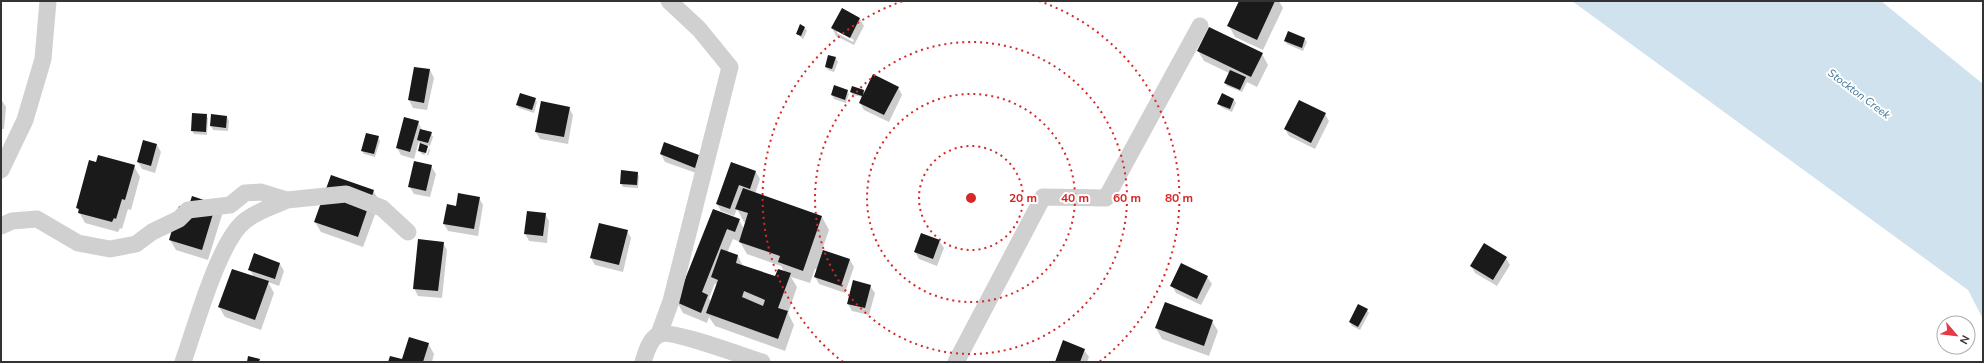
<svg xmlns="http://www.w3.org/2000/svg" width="1984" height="363" font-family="'Nunito Sans',sans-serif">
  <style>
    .water { fill: #cfe2ee }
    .shadow { fill: #0003; fill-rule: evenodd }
    .building { fill: #1a1a1a; fill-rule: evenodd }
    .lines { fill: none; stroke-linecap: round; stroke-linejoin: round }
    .minor { stroke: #d0d0d0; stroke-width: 17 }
    .ring { fill: none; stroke: #d62828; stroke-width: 2; stroke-dasharray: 2 4 }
    .labels { text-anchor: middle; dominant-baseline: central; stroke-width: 4; stroke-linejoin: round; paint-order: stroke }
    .water-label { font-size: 11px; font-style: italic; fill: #3f7597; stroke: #fff }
    .centre { fill: #d62828; stroke: #fff; stroke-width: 2 }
    .ring-label { font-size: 12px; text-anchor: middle; font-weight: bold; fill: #d62828; stroke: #fff; stroke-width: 4; stroke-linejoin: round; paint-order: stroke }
  </style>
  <rect width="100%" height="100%" fill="#fff"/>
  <path class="water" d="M1572 1H1881L1983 84V319L1968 290Z"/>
  <path class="shadow" d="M1240 1H1279L1283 8 1263 50 1235 37 1229 26Z
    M842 9 860 19 864 26 854 45 836 36 832 28ZM837 30 854 40 853 42 837 33Z
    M805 28 807 31 803 39 797 34Z
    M1305 39 1307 42 1303 51 1287 44 1285 41Z
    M1198 51 1262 54 1268 65 1257 87 1247 82 1242 92 1227 86 1225 83 1229 73 1204 61Z
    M836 58 838 62 834 72 828 70 826 67Z
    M415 68 430 70 434 78 427 110 413 108 409 100Z
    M898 87 902 95 889 122 864 110 860 103 863 97 853 95 851 92 864 90 865 93Z
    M847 91 849 94 846 103 834 99 832 95Z
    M1223 95 1234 100 1236 103 1232 112 1221 107 1219 104Z
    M1 99 6 107 4 129H1Z
    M535 99 537 102 534 113 519 108 517 105Z
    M569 108 573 115 568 144 540 139 536 132Z
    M1325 114 1329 121 1315 149 1289 136 1285 129Z
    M206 115 208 118 207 135 194 134 192 131Z
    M212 115 227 117 229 121 228 131 213 130 211 126Z
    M418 122 422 130 431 133 433 137 430 146 427 145 428 148H427L425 155 421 154 419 141 414 159 401 155 397 148Z
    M378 137 380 141 375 157 364 154 362 151Z
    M665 143 699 156 703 163 699 174 665 162 661 154Z
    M157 145 161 152 155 173 142 169 138 162Z
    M429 148 430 150 428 156 427 155Z
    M97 163 134 166 140 177 131 210 128 209 122 229 120 228 118 232 85 223 77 208Z
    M731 164 756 172 760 179 755 194 822 217 829 230 822 250 850 260 854 267 845 293 819 284 815 277 817 269H815L810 283 791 277 797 287 788 313 794 325 785 351 715 326 709 317 707 323 683 313 677 302 713 210 739 220 744 229 746 222H744L737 209 734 216 721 211 717 204ZM733 239 740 242 747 254 781 266 785 273 776 278 743 266 738 256 727 253ZM715 283 717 286 711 302 709 298Z
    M431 166 436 174 430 197 414 194 409 186Z
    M637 173 639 176 638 188 623 187 621 183Z
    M373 191 380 201 363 247 321 232 315 222Z
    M479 198 483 205 478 236 448 231 444 224 457 207Z
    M216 205 222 215 208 260 176 250 170 240Z
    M545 214 549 221 547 243 529 241 525 234Z
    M627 231 631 238 623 272 595 265 591 258Z
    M939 241 944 248 937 266 919 259 915 252Z
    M443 243 447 250 442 298 418 296 414 288Z
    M1506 258 1510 265 1497 286 1475 273 1471 266Z
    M280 264 284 271 279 286 268 282 274 293 261 330 225 317 219 307 254 277 250 270Z
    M1207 277 1212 284 1201 305 1176 293 1172 286Z
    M870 286 875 293 869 315 852 311 848 304Z
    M1367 310 1369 313 1360 330 1352 326 1350 322Z
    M1212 321 1218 331 1209 356 1162 339 1156 328Z
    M428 343 434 354 432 362H389L403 360Z
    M1084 350 1089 357 1087 362H1056Z"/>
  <path class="building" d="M1239 1H1275L1257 40 1227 26Z
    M842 8 860 18 850 38 831 28Z
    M800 24 805 27 801 36 796 34Z
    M1209 27 1263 53 1251 77 1197 51Z
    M1288 31 1305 38 1302 48 1284 41Z
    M828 55 836 57 832 69 825 67Z
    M414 67 430 69 424 103 408 100Z
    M1230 70 1246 77 1240 90 1224 83Z
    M873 74 899 87 884 115 859 103 862 96 850 92 852 86 864 90 863 95Z
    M834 85 848 90 845 100 831 95Z
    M520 93 536 98 532 110 516 105Z
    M1222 93 1234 99 1230 109 1217 104Z
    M1299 100 1326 113 1311 143 1284 129Z
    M541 101 570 107 564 137 535 132Z
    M192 113 207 114 206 132 191 131Z
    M211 114 227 116 226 128 210 126Z
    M404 117 419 121 410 152 396 148Z
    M420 129 432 132 428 143 417 140Z
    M366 133 379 136 374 154 361 151Z
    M143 140 157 144 151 166 137 162Z
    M664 142 699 155 695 168 660 154Z
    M420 143 428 146 426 153 418 151Z
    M98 155 135 165 125 200 122 199 116 219 114 218 112 222 78 213 79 209 76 208 89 160 96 162Z
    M414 161 432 165 426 191 408 187Z
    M731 162 756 171 750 189 739 185 730 209 716 204Z
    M621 170 638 172 637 185 620 184Z
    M331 175 374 190 358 237 314 222Z
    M743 188 822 216 803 271 778 262 780 256 739 242 748 213 735 209Z
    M458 193 480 197 474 229 443 224 447 204 456 206Z
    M192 196 216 204 202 250 169 240 179 206 188 208Z
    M713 209 740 219 735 232 727 229 702 292 708 295 701 313 676 302Z
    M527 211 546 213 543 236 524 234Z
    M599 223 628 230 619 265 590 258Z
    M921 233 940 240 933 259 914 252Z
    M418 239 444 242 438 291 413 289Z
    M1484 243 1507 257 1493 280 1470 266Z
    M721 249 738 255 736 263 775 276 778 269 791 273 778 308 788 311 778 339 706 313 718 280 711 277ZM744 291 765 300 763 306 742 297Z
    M823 250 850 259 841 286 814 277Z
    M254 253 280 263 275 279 248 270Z
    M1181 263 1208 276 1197 299 1170 286Z
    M232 269 269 281 255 320 218 307Z
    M853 280 871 285 865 308 847 304Z
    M1165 302 1213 320 1204 346 1155 328Z
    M1358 304 1368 309 1358 327 1349 322Z
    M409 337 429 343 423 362H388L390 356 402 359Z
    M1063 340 1085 349 1080 362H1055Z
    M248 356 260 359 259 362H247Z"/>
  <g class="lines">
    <path class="minor" d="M1 170 25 120 43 59 48 1
      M1 226 12 221 37 219 78 243 110 249 136 244 152 232 179 219 188 210 230 205 245 193 261 192 287 200 346 194 382 208 408 232
      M659 334 671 301 730 67 699 29 669 1
      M183 362C195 329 219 239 246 220 257 211 274 206 287 200
      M643 362C646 353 649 340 658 335 669 328 745 357 762 362
      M956 362 1043 197 1106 198 1200 26"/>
  </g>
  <g class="ring">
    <circle cx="971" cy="198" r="52"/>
    <circle cx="971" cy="198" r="104"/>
    <circle cx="971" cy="198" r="156"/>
    <path d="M843 362A208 208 0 0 1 903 1M1039 1A208 208 0 0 1 1099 362"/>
  </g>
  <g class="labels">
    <g class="water-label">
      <text transform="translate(1859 94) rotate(37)">Stockton Creek</text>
    </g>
  </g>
  <circle cx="971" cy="198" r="6" class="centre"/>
  <g class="ring-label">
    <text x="1023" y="202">20 m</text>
    <text x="1075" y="202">40 m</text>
    <text x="1127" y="202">60 m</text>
    <text x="1179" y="202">80 m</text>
  </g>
  <rect width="1984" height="363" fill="none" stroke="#333333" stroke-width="4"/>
  <g transform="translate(1956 335) rotate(118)"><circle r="19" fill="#ffffff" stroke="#adadad"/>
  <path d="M0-3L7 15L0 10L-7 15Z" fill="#e63946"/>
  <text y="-6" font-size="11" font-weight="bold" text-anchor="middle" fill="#333333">N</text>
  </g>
</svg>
